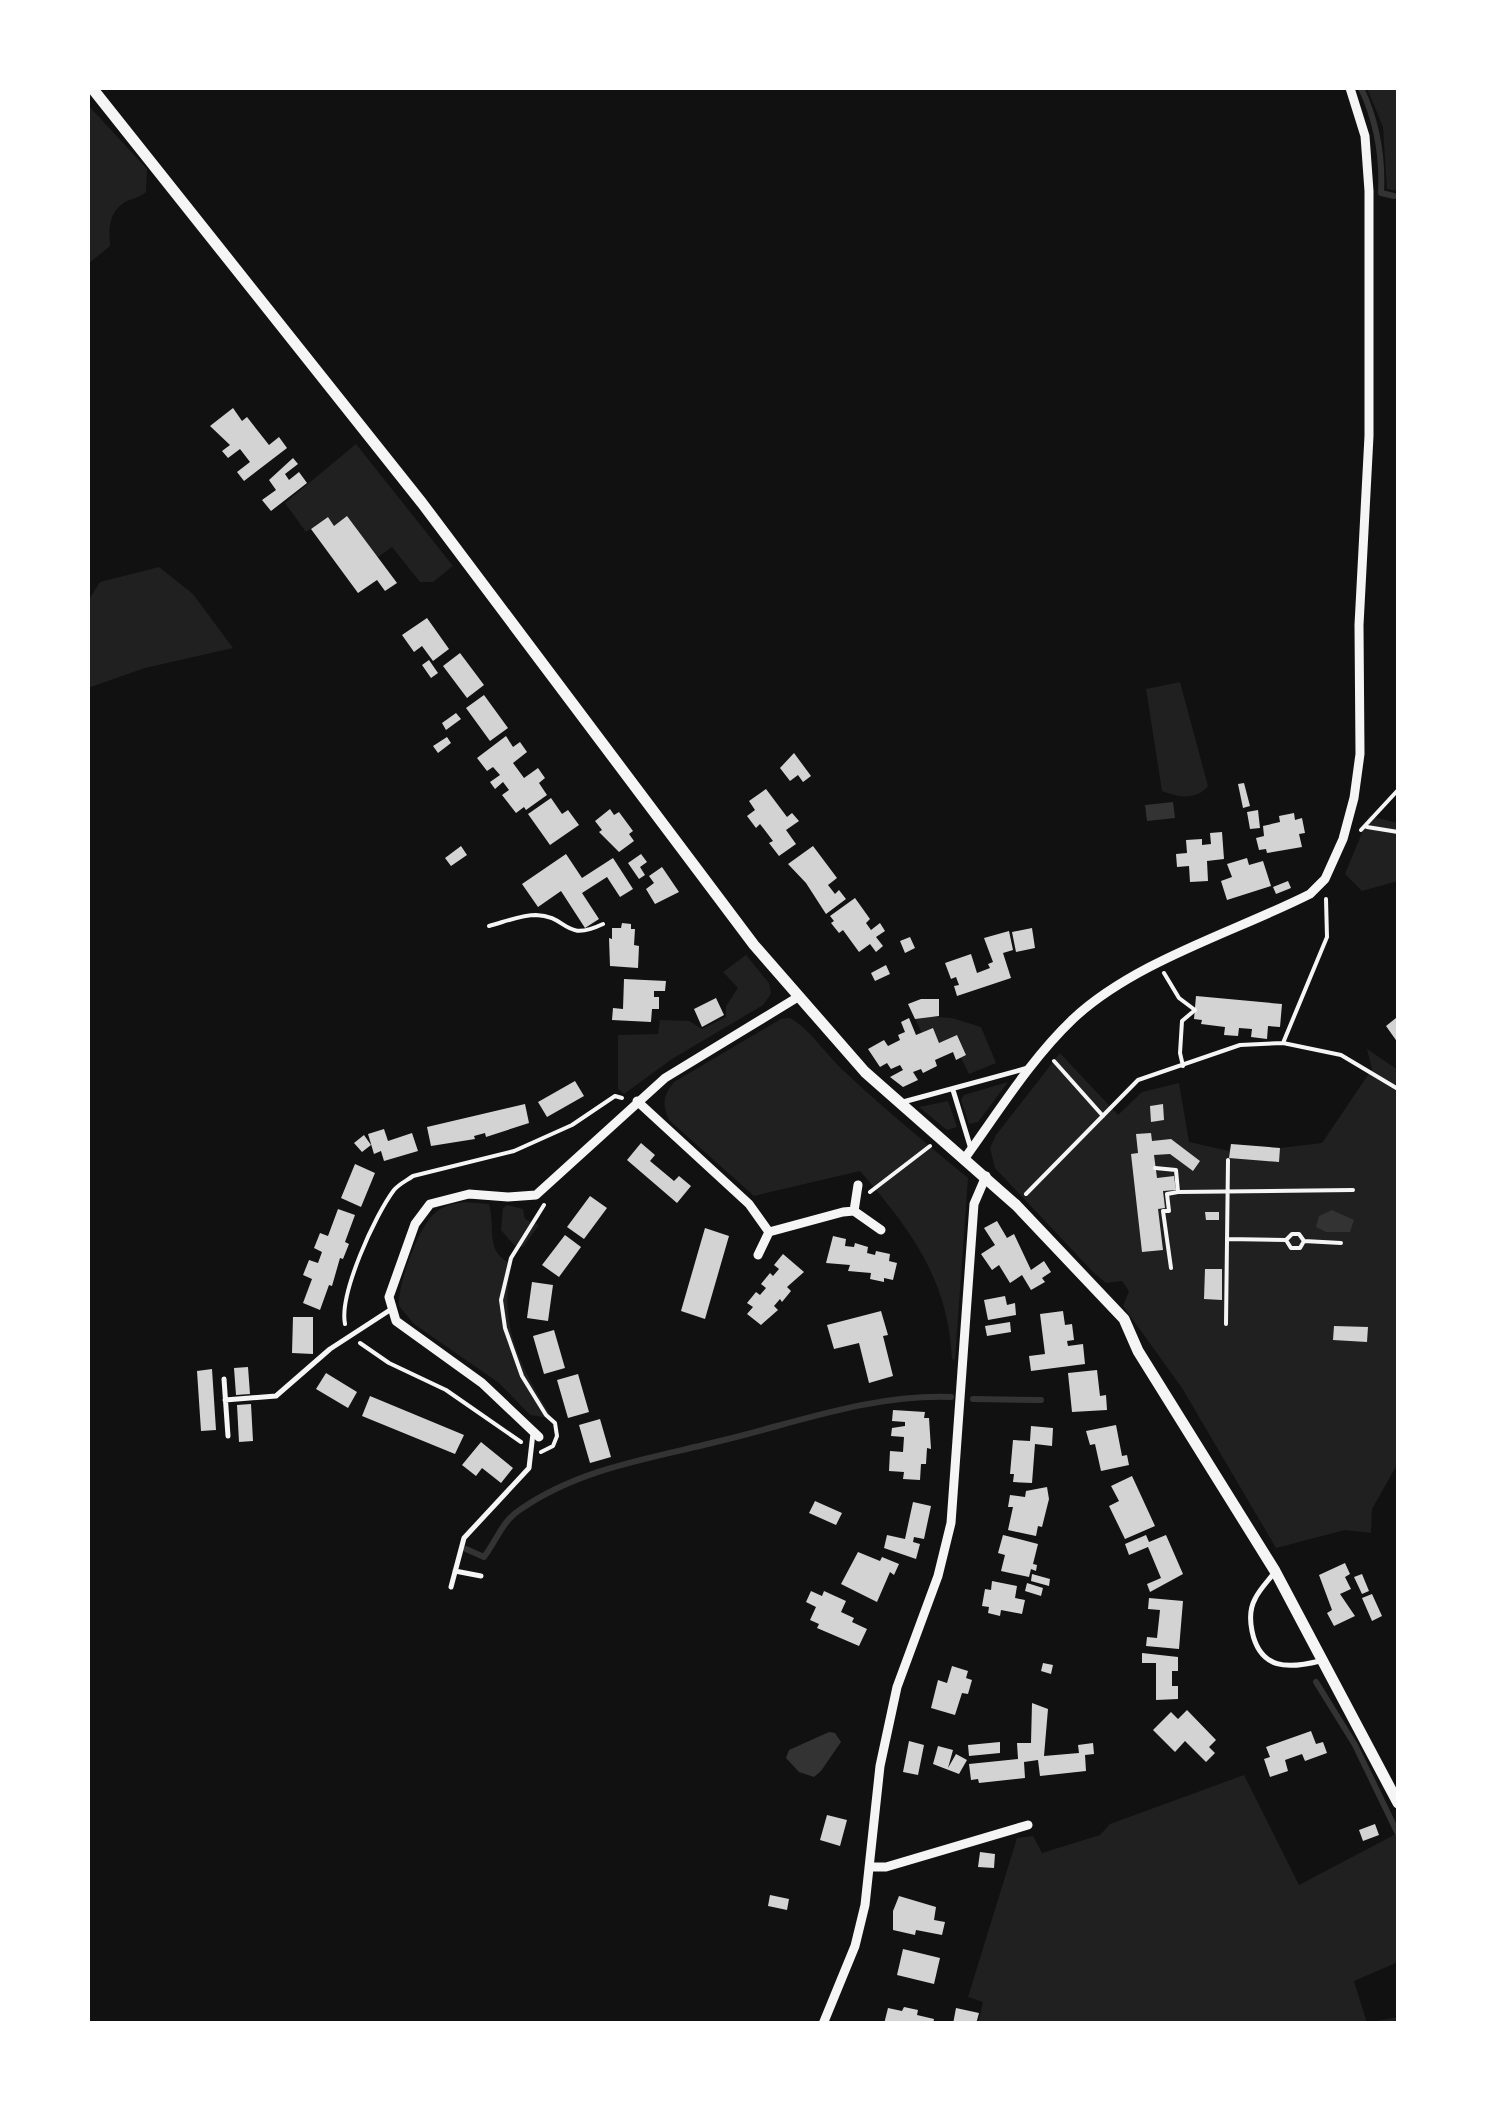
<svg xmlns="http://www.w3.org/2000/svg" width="1486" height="2111" font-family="Rubik,sans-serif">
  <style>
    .green { fill: #202020 }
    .water { fill: #333 }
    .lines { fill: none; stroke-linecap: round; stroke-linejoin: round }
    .stream { stroke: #333; stroke-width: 6 }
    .building { fill: #d3d3d3 }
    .path { stroke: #f5f5f5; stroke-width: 4 }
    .service { stroke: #f5f5f5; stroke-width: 5 }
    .minor { stroke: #f5f5f5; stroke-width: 9 }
    .tertiary { stroke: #f5f5f5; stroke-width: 11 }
  </style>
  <rect width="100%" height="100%" fill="#111"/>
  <path class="green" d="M1367 88H1398V191L1387 189 1383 127Z
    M88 105 147 169 146 192C138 199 130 198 122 204 108 215 109 231 110 246L88 264Z
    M356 444 453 566 433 582H420L392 547 378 557 334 526 328 517 306 532 285 503Z
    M159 567 193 594 233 648 145 668 88 688V601L100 582Z
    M1180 682 1208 786C1196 801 1177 797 1162 791L1146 689Z
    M1369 816 1398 823V881L1362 891 1345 874Z
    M746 955 769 983 771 994 763 1005 672 1059 624 1094 618 1089V1035L658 1034 660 1020 689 1021 702 1029 726 1017V1006L738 988 723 972Z
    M921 1016 952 1018 981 1027 996 1063 969 1074 961 1058 966 1055 958 1036 939 1043 922 1033 915 1019Z
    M790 1018C812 1031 826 1055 845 1072 884 1109 926 1143 968 1178L955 1360 952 1359C948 1279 911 1230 860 1171L754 1196 669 1120C662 1104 663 1096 674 1082L781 1019Z
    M1367 1049 1398 1070V1463L1372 1509 1371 1533 1345 1530 1276 1548 1182 1388 1123 1306 1129 1291 1122 1281 1106 1283 1094 1273 995 1168 990 1148 996 1135 1060 1053 1118 1115 1142 1092 1179 1083 1189 1142 1229 1151 1231 1144 1280 1148 1322 1143 1372 1069Z
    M1008 1082 978 1122 969 1124 961 1100 964 1095Z
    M948 1101 957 1127 947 1130 919 1107Z
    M464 1202 489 1204C496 1229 484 1252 512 1264 497 1320 520 1367 550 1414L543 1417 530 1415 499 1383 414 1324 399 1306C397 1286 418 1228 434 1214 442 1206 452 1204 464 1202Z
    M507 1205 523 1209 525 1219 539 1225 523 1247 514 1245 501 1230 503 1208Z
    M1244 1775 1299 1885 1396 1834 1398 1837V1962L1354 1981 1367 2023 1398 2017V2023H978L983 2002 968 1997 1017 1838 1033 1836 1042 1853 1100 1835 1110 1824Z"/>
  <path class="water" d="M1173 802 1175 818 1147 821 1145 805Z
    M1332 1210 1354 1220 1350 1232H1326L1316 1227 1319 1216Z
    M829 1732 835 1733 841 1742 821 1771 814 1777 799 1772 786 1758 789 1750Z"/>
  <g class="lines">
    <path class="stream" d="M1361 88C1377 122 1383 155 1381 193L1394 196
      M973 1399 1041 1400
      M466 1549 484 1557C497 1540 502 1521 521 1509 582 1467 654 1458 724 1440 798 1422 873 1394 951 1397
      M1316 1682 1355 1745 1398 1834"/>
  </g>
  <path class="building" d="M233 408 242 421 247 417 269 445 279 437 287 448 244 481 237 472 250 462 240 449 228 458 222 451 230 445 210 426Z
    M293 458 298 464 285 474 289 480 299 472 307 483 271 511 262 500 276 490 269 480Z
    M347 516 397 583 385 591 377 580 358 593 311 529 328 517 334 526Z
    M427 618 449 649 433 661 422 646 414 652 402 635Z
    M460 653 484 685 467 698 443 666Z
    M429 660 438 673 431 678 422 665Z
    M484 695 508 728 490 741 466 708Z
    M456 713 461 719 446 730 442 723Z
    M506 736 513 747 520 742 527 752 513 763 524 778 538 768 545 778 539 783 547 795 526 810 524 807 516 813 502 795 509 790 503 782 495 789 490 782 500 775 493 767 487 771 477 758Z
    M447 737 451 743 438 753 433 746Z
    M794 753 811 776 803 782 798 775 790 781 780 768Z
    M1244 783 1250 806 1243 808 1238 784Z
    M766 789 787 817 792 813 799 821 786 830 796 844 779 856 769 843 773 841 760 824 756 828 747 816 755 810 749 801Z
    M551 798 562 814 568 810 579 825 550 845 528 814Z
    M610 809 614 815 619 812 633 831 629 834 634 841 619 852 599 832 602 830 595 821Z
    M1258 810 1260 828 1250 829 1247 812Z
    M1294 813 1295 820 1302 818 1305 833 1299 834 1302 847 1267 853 1266 849 1259 850 1256 838 1264 836 1263 826 1280 822 1279 816Z
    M1222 832 1224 859 1207 861 1208 881 1190 882 1189 866 1177 867 1176 854 1187 853 1186 840 1202 839V845L1211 844 1210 833Z
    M461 846 467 855 451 866 445 858Z
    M813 846 837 878 828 885 835 894 839 890 846 899 826 914 806 883 788 864Z
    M566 854 582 878 613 858 633 889 620 897 607 877 582 893 599 919 585 928 561 891 538 907 522 884Z
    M641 854 647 862 640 867 645 875 639 879 628 863Z
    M1247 858 1249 865 1263 861 1271 886 1227 900 1221 881 1232 877 1227 864Z
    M662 867 679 892 655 904 646 889 654 883 649 876Z
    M1288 881 1291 888 1276 894 1273 887Z
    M855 898 870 919 866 923 871 930 880 923 885 931 876 937 883 946 876 952 870 944 859 952 843 930 839 933 831 923 834 921 830 916Z
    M622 923 631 924V929H635L634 945 639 946 638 968 610 966 609 938 612 939V928H621Z
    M1032 928 1035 948 1016 952 1012 932Z
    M1009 931 1013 950 1003 953 1011 978 957 996 954 986 959 985 956 977 951 979 945 963 971 954 977 973 990 968 988 964 993 962 984 938Z
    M910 937 915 948 905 953 900 941Z
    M886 965 890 974 875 981 871 973Z
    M624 979 666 981 665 991H654V997H659V1009H652L651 1022 612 1020 613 1008 623 1009Z
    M1196 996 1282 1004 1280 1027 1268 1026 1267 1039 1251 1037 1252 1029 1239 1028 1238 1036 1224 1035 1225 1027 1201 1024 1202 1020 1194 1019Z
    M716 998 724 1015 702 1027 694 1009Z
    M921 999H939V1016L915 1019 908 1004Z
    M909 1018 916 1035 933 1028 939 1043 957 1035 966 1055 956 1060 953 1052 935 1060 937 1066 923 1073 921 1069 913 1072 918 1080 903 1087 890 1077 903 1070 900 1065 891 1069 887 1063 880 1067 868 1049 884 1040 888 1046 900 1040 898 1035 905 1032 901 1022Z
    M1396 1018 1398 1022V1043L1386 1026Z
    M575 1081 584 1096 547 1117 538 1102Z
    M525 1104 529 1123 486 1137 485 1133 474 1136 475 1139 431 1146 427 1127Z
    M1163 1104 1164 1120 1151 1122 1150 1106Z
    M384 1129 388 1141 412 1133 418 1151 384 1161 381 1151 374 1154 368 1134Z
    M1151 1133 1152 1141 1171 1139 1200 1161 1193 1171 1170 1154 1154 1155 1157 1178 1174 1176 1176 1190 1163 1191 1165 1208 1158 1209 1163 1250 1142 1252 1131 1154 1138 1153 1136 1134Z
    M364 1135 371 1145 362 1152 354 1143Z
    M641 1143 655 1155 650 1161 674 1181 679 1176 691 1186 677 1203 627 1160Z
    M1231 1144 1280 1148 1279 1162 1229 1158Z
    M355 1164 375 1173 361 1207 341 1198Z
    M590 1196 607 1208 584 1239 567 1227Z
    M338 1209 355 1215 345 1242 349 1244 343 1259 340 1258 332 1286 329 1285 320 1310 303 1303 312 1279 303 1275 309 1260 318 1263 322 1252 314 1248 320 1233 328 1236Z
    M1205 1212H1219V1220H1206Z
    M997 1221 1007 1238 1014 1234 1031 1270 1044 1261 1051 1272 1042 1278 1045 1282 1031 1290 1022 1275 1010 1283 999 1265 992 1270 981 1254 995 1245 984 1228Z
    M705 1228 729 1236 705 1319 681 1311Z
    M565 1235 581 1247 559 1277 542 1265Z
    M833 1236 846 1239 845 1246 854 1247 855 1243 868 1247 867 1253 875 1255 876 1251 890 1254 889 1261 897 1263 893 1280 884 1278V1282L870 1279 871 1273 848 1271 850 1265 826 1263Z
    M783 1254 804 1272 787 1287 791 1291 782 1302 780 1299 774 1306 778 1310 761 1325 747 1314 753 1307 747 1303 756 1292 760 1295 766 1288 761 1284 770 1273 773 1276 779 1269 774 1265Z
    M1205 1269H1222V1300L1204 1299Z
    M532 1282 553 1285 548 1321 527 1318Z
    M1005 1296 1007 1305 1015 1303 1016 1315 988 1320 984 1300Z
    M881 1311 888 1335 883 1336 893 1376 869 1383 859 1343 834 1349 827 1325Z
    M1063 1311 1065 1325 1072 1324 1074 1340 1067 1341 1068 1346 1083 1344 1085 1364 1031 1371 1029 1356 1045 1354 1040 1314Z
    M293 1317H313V1354L292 1353Z
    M1010 1322 1011 1332 987 1336 985 1326Z
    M1334 1326 1368 1327 1367 1342 1333 1340Z
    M554 1330 565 1368 544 1374 533 1336Z
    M248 1367 250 1394 236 1395 234 1368Z
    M212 1369 216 1430 201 1431 197 1371Z
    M1097 1370 1100 1396 1106 1395 1107 1410 1072 1412 1068 1373Z
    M326 1373 357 1392 348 1408 316 1389Z
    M578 1374 589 1412 568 1418 557 1380Z
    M370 1396 464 1435 455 1454 362 1416Z
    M251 1404 253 1441 239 1442 237 1405Z
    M893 1410 925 1412 924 1418H929L931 1449 927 1448 926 1464H921L920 1480 903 1479 904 1472 889 1471 890 1451 903 1452 904 1437 891 1436 892 1428 905 1426V1422L892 1421Z
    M600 1419 611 1457 590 1463 579 1425Z
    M1116 1425 1122 1456 1127 1455 1129 1465 1101 1471 1095 1444 1090 1445 1086 1431Z
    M1031 1426 1053 1428 1052 1446 1035 1444 1032 1483 1013 1482 1014 1474H1010L1013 1440 1030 1441Z
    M481 1442 513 1468 501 1483 482 1468 476 1476 462 1465Z
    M1132 1476 1155 1526 1125 1539 1109 1506 1119 1501 1111 1486Z
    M1047 1487 1049 1499 1042 1527 1038 1526 1036 1536 1008 1530 1013 1507H1008L1010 1495 1025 1497 1026 1491Z
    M815 1501 842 1513 836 1525 809 1513Z
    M913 1502 931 1506 924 1539 914 1537 913 1542 920 1544 916 1559 884 1548 887 1535 905 1539Z
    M1003 1535 1038 1544 1033 1564 1037 1565 1036 1571 1031 1569 1029 1577 1001 1571 1005 1555 998 1553Z
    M1146 1535 1149 1542 1166 1535 1183 1574 1150 1592 1147 1584 1161 1578 1148 1547 1129 1555 1125 1544Z
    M858 1552 880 1561 882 1557 899 1564 894 1575 890 1572 877 1602 841 1584Z
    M1345 1563 1350 1574 1345 1577 1351 1589 1340 1594 1355 1616 1334 1626 1327 1613 1332 1610 1319 1575Z
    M1032 1574 1050 1579 1049 1586 1031 1581Z
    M1362 1574 1369 1591 1362 1594 1354 1577Z
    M992 1581 1017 1586 1015 1598 1025 1600 1022 1614 1001 1610 1000 1616 988 1613 989 1607 982 1606 985 1589 991 1590Z
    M1027 1583 1043 1588 1041 1596 1025 1591Z
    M811 1591 822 1596 824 1591 846 1601 841 1612 854 1618 852 1622 867 1629 859 1646 817 1628 819 1624 810 1620 816 1607 806 1602Z
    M1372 1594 1382 1616 1372 1621 1362 1598Z
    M1149 1598 1183 1601 1179 1649 1146 1646 1147 1637 1157 1638 1160 1610 1148 1609Z
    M1142 1653 1178 1657V1671H1172V1686H1178V1699L1156 1700V1663H1142Z
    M1043 1663 1053 1665 1051 1674 1041 1671Z
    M952 1666 968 1671 966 1678 972 1680 968 1694 962 1693 955 1715 931 1708 938 1680 947 1683Z
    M1032 1703 1048 1709 1044 1756 1079 1753 1078 1745 1093 1743 1094 1754 1085 1755 1086 1771 1040 1776 1038 1760 1024 1762 1025 1778 979 1783 978 1779 971 1780 969 1764 1018 1759 1017 1743H1031Z
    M1187 1710 1216 1740 1209 1747 1215 1753 1206 1762 1185 1741 1175 1752 1153 1730 1171 1712 1178 1719Z
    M1311 1731 1316 1744 1323 1742 1327 1753 1305 1761 1302 1754 1285 1760 1288 1771 1270 1777 1264 1759 1270 1757 1266 1747Z
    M909 1741 924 1745 918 1775 903 1772Z
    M1000 1742V1753L969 1756 968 1745Z
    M938 1746 953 1750 948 1768 956 1754 967 1760 959 1774 933 1764Z
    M827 1815 847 1820 840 1846 820 1840Z
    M1375 1824 1379 1835 1363 1841 1359 1830Z
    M980 1852 995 1854 994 1868 978 1867Z
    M770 1895 789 1899 787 1910 768 1906Z
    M899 1896 936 1907 934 1920 945 1922 942 1935 916 1930 915 1935 893 1930V1911Z
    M903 1949 940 1958 934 1984 897 1975Z
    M904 2007 918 2010 917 2015 934 2019 933 2024H884L888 2008 902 2011Z
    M956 2008 979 2013 976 2024H953Z"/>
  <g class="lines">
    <path class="path" d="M1367 827 1398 832
      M1361 830 1398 790
      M489 926C504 922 521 915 536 915 569 916 563 943 603 924
      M1164 973 1179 998 1195 1010 1182 1021 1180 1053 1183 1066
      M1283 1043 1327 937 1326 899
      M1054 1061 1103 1116
      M1155 1168 1176 1170 1178 1192 1353 1190
      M870 1192 930 1146
      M1026 1194 1138 1080 1240 1045 1283 1043 1341 1055 1398 1089
      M1227 1239 1286 1240 1292 1234H1299L1304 1241 1341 1243
      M1286 1240 1291 1248H1300L1304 1241
      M1171 1268 1163 1211H1169L1167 1194 1178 1192
      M345 1324C339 1294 375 1215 394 1190 399 1184 406 1181 413 1176L514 1151 572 1125 615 1096 622 1098
      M1226 1324 1228 1160
      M360 1343 389 1363 446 1390 521 1442
      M541 1452 553 1446 557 1436 555 1423 546 1415 522 1376 505 1328 501 1300 511 1258 544 1205"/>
    <path class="service" d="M953 1090 971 1149
      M903 1102 1028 1068
      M224 1379 228 1436
      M225 1400 276 1396 330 1349 390 1310
      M455 1571 481 1576
      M1274 1573C1268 1581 1259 1590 1255 1599 1250 1608 1250 1621 1252 1631 1260 1670 1288 1669 1320 1661
      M451 1587 464 1538 529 1468 533 1433"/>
    <path class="minor" d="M637 1101 749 1204 769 1232
      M965 1158C999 1111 1031 1059 1073 1019 1135 961 1235 932 1310 894L1325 879 1343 839 1354 798 1360 754 1359 625 1369 436V191L1365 136 1350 88
      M854 1211 858 1185
      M758 1255 769 1232 843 1212 854 1211 881 1230
      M539 1437 482 1383 396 1321 389 1297 415 1224 430 1204 469 1194 508 1197 536 1195 665 1078 798 997
      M869 1867H886L1028 1825
      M823 2024 855 1946 865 1905 880 1766 897 1687 938 1576 951 1523 974 1204 986 1176"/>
    <path class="tertiary" d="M92 88 422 503 754 945 865 1072 1016 1205 1124 1319 1138 1351 1275 1571 1398 1803"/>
  </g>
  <rect width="1486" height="2111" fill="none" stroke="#ffffff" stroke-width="180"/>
</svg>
